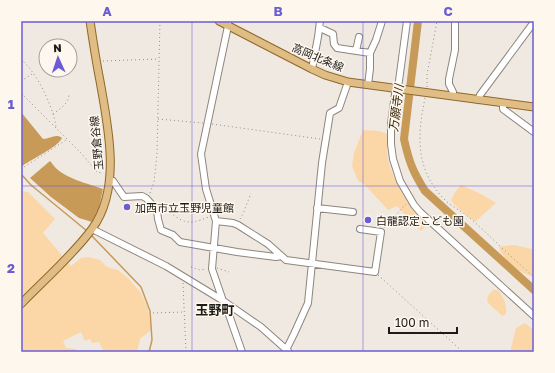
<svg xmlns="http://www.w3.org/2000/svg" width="555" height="373" font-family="'Golos Text','Noto Sans JP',sans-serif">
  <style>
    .green { fill: #fbd7a8 }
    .water { fill: #c89a58 }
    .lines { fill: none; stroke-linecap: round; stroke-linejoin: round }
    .stream { stroke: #c89a58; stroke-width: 1.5 }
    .river { stroke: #c89a58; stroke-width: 8 }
    .minor-casing { stroke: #8c867e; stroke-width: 8 }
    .major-casing { stroke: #8f682a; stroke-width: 9 }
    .path { stroke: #918c86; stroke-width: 1; stroke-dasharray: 1 3; stroke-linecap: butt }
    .minor { stroke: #fff; stroke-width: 6 }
    .major { stroke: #e0bd85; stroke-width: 7 }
    .grid { fill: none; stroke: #6b5cd6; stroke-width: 1; stroke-opacity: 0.55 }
    .poi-dot { fill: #6b5cd6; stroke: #fef7ee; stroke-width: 1.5 }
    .labels { text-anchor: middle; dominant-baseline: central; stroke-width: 3; stroke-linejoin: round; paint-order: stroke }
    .street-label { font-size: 11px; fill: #1d1b18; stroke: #fef7ee }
    .poi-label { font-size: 11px; fill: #1d1b18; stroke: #fef7ee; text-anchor: start }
    .water-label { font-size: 12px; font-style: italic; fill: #392608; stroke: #fef7ee }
    .quarter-label { font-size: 13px; font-weight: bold; fill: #1d1b18; stroke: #fef7ee }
    .neatline { fill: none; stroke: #6b5cd6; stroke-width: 1.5 }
    .grid-label { font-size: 13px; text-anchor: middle; font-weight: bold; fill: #6b5cd6 }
  </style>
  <rect width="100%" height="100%" fill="#f0e9e1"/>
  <path class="green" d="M363 130 379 131 390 135C389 140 387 145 387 150 387 174 411 208 426 226L421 231 412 223 397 206 388 210 364 184 358 181 352 166 354 153Z
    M461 185 483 195 496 203 475 222C468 215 456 209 451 200L455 192Z
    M21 191 28 192 55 219 43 233 71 266 81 258 89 257 100 260 107 267 118 270 129 279 141 293 148 309 151 330 140 339 137 352H104L99 342 92 343 90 339 85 341 81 332 63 341 66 348 76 349 77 352H21Z
    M515 245 532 249 534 253V274L532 276C521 275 501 258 499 247L503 246Z
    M493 290H498C504 298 507 304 506 314L502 316C494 306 479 303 493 290Z
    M525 323 534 330V352H510L516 328Z"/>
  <path class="water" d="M21 112 43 139C50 139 56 133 62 138 57 148 31 159 21 167Z
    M50 161C52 163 53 165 54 166 64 178 89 184 103 189L99 207 92 222 79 218 51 197 30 178Z"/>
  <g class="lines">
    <path class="stream" d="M21 174 31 185 87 231
      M92 236 141 287 150 311 152 340 149 352"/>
    <path class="river" d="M418 21 404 139C409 162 413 172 425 191L534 290"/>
    <g class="minor-casing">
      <path id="minor" d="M407 21 399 81 395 94 391 124V144L393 159 400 181 414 205 420 212 534 316
        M320 28 333 34 334 44 337 48 370 53
        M356 51 359 37
        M312 69 318 37 320 21
        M368 85 370 69V53L376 40 382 21
        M453 96V92L449 84V79L455 50V21
        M478 100 480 95 534 22
        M503 103V109L534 132
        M109 180 113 181 124 197 142 196 146 198 157 210 158 219 161 230 173 235 180 242 237 252 276 257 281 256
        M317 208 353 212
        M216 221 233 223 238 225 268 244 286 260 375 272 381 232 360 229
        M92 229 166 266 222 300 261 327 288 351
        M222 300V298L212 269 216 221 206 189 201 154 228 26V21
        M230 306 227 309 242 352
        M285 352 294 334 308 303 322 163 330 113 339 108 348 82"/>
    </g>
    <g class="major-casing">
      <path id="major" d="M219 21 312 69 325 75 348 82 534 107
        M21 304C44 280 73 255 92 229 122 188 108 127 100 81 96 61 93 41 90 21"/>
    </g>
    <path class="path" d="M21 59C37 73 53 106 56 127
      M103 61 159 59
      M21 81 32 74
      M427 87V75L437 21
      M21 93 81 153 96 171 103 174
      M425 98C417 137 415 170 446 201 454 208 463 212 471 219 492 238 512 258 534 277
      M53 114C60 109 68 104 69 95
      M158 119 203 123
      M212 124 320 139
      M21 169 66 140
      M150 193 154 182 157 154 160 21
      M163 209C185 221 183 227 209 217
      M240 219 243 214 251 193
      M384 228 406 204
      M191 267 200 270 206 269
      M217 268 229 272
      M378 275 463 352
      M183 283 186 352
      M153 313 184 312"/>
    <use href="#minor" class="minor"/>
    <use href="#major" class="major"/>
  </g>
  <path class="grid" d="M192 21V352M363 21V352M21 186H534"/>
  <g class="poi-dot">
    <circle cx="127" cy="207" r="4"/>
    <circle cx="368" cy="220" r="4"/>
  </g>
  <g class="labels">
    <g class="street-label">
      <text transform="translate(318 57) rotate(23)">高岡北条線</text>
      <text transform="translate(96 143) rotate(-95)">玉野倉谷線</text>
    </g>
    <g class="poi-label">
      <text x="135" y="207">加西市立玉野児童館</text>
      <text x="376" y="220">白龍認定こども園</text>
    </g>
    <g class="water-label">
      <text transform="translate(396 108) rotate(-83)">万願寺川</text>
    </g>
    <g class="quarter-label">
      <text x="215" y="310">玉野町</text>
    </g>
  </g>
  <rect width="555" height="373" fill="none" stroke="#fef7ee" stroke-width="44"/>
  <g transform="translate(58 58) rotate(357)"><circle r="19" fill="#fef7ee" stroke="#a49f98"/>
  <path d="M0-3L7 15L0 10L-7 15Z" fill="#6b5cd6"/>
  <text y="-6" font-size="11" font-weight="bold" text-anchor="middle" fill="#1d1b18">N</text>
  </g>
  <path d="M389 327v6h68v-6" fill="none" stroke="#1d1b18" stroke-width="2"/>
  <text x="395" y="327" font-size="12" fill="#1d1b18" stroke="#fef7ee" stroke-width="3" paint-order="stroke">100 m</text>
  <rect x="22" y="22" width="511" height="329" class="neatline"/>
  <g class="grid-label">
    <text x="107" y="16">A</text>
    <text x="278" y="16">B</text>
    <text x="448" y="16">C</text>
    <text x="11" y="109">1</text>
    <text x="11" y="273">2</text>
  </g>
</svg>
